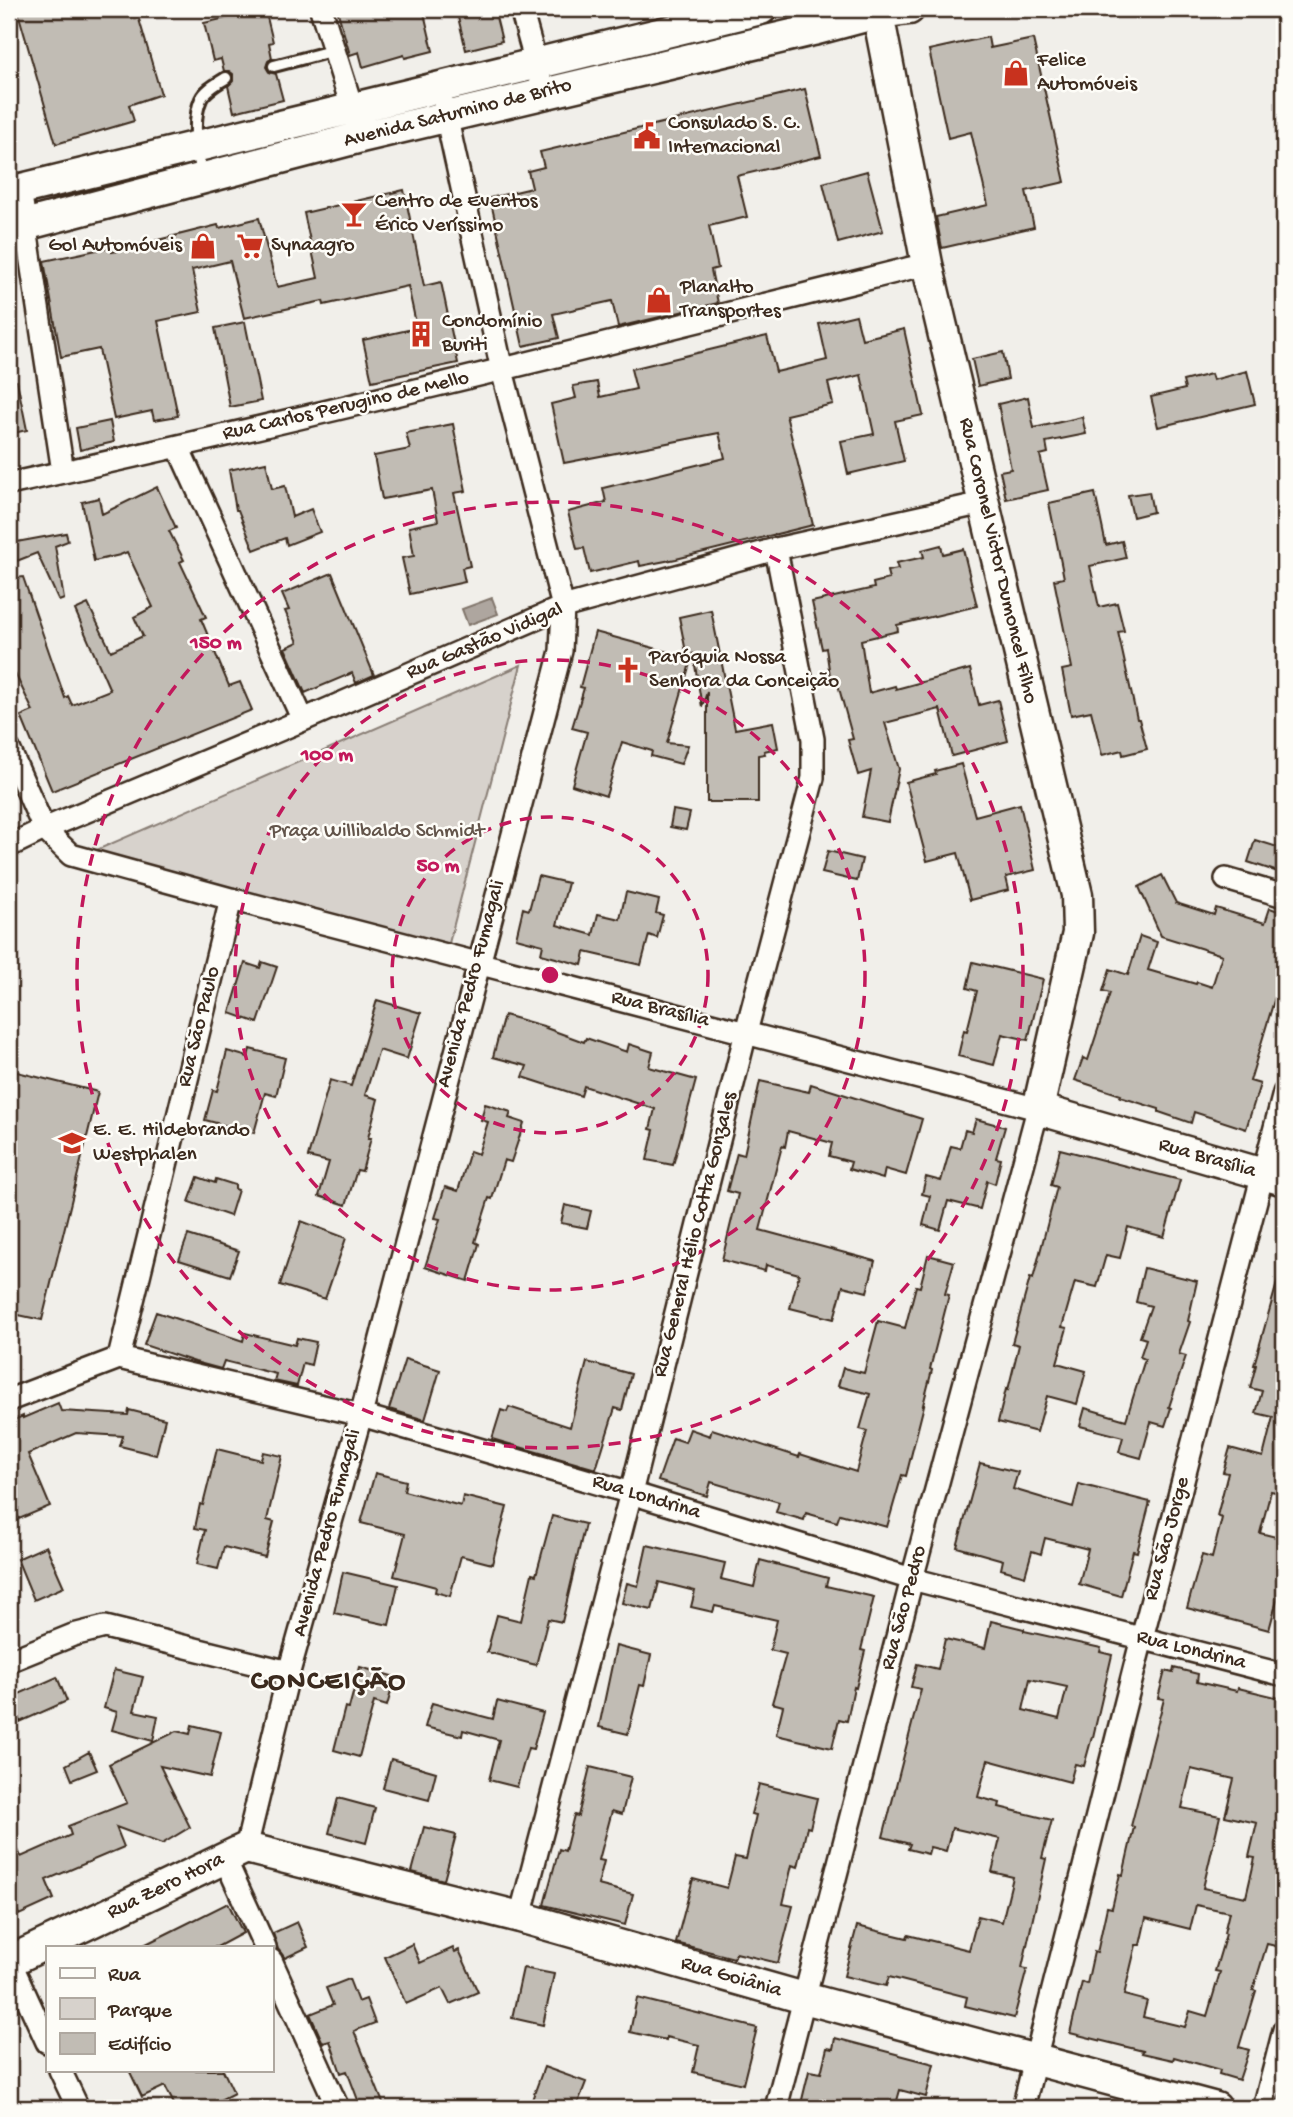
<svg xmlns="http://www.w3.org/2000/svg" width="1293" height="2117" font-family="'Gochi Hand',sans-serif">
  <style>
    .green { fill: #d7d2cc; stroke: #897e75; stroke-width: 2 }
    .water { fill: #aea69f; stroke: #80746b; stroke-width: 2 }
    .building { fill: #c1bcb4; stroke: #3b2a1e; stroke-width: 2; fill-rule: evenodd }
    .lines { fill: none; stroke-linecap: round; stroke-linejoin: round }
    .lane-casing { stroke: #3b2a1e; stroke-width: 16 }
    .street-casing { stroke: #3b2a1e; stroke-width: 26 }
    .secondary-casing { stroke: #3b2a1e; stroke-width: 35 }
    .lane { stroke: #fdfcf7; stroke-width: 10 }
    .street { stroke: #fdfcf7; stroke-width: 21 }
    .secondary { stroke: #fdfcf7; stroke-width: 30 }
    .ring { fill: none; stroke: #c2185b; stroke-width: 3.5; stroke-dasharray: 12 9 }
    .labels { text-anchor: middle; dominant-baseline: central; stroke-width: 5; stroke-linejoin: round; paint-order: stroke }
    .poi-label { font-size: 21px; fill: #3b2a1e; stroke: #fdfcf7; text-anchor: start }
    .street-label { font-size: 21px; fill: #3b2a1e; stroke: #fdfcf7 }
    .park-label { font-size: 21px; fill: #62544a; stroke: #fdfcf7 }
    .district-label { font-size: 28px; font-weight: bold; letter-spacing: 2px; fill: #3b2a1e; stroke: #fdfcf7 }
    .centre { fill: #c2185b; stroke: #fdfcf7; stroke-width: 3.5 }
    .ring-label { font-size: 21px; text-anchor: middle; font-weight: bold; fill: #c2185b; stroke: #fdfcf7; stroke-width: 5; stroke-linejoin: round; paint-order: stroke }
  </style>
  <rect width="100%" height="100%" fill="#f1efea"/>
  <filter id="ink" filterUnits="userSpaceOnUse"><feTurbulence type="fractalNoise" baseFrequency=".0143" numOctaves="2"/><feDisplacementMap in="SourceGraphic" scale="14" xChannelSelector="R" yChannelSelector="G"/><feConvolveMatrix kernelMatrix="1 2 1 2 8 2 1 2 1" color-interpolation-filters="sRGB"/></filter>
  <g filter="url(#ink)">
    <path class="green" d="M521 665 447 951 92 852Z"/>
    <path class="water" d="M492 598 498 614 468 625 462 609Z"/>
    <path class="building" d="M17 9H136L161 94 129 105 134 121 56 144Z
      M265 9 273 42 269 43 272 58 268 61 266 67 269 72 276 74 283 100 234 112 228 86 233 81V74L229 71H224L221 59 213 61 204 23Z
      M337 9H423L433 51 405 58 404 55 363 67 359 52 350 55Z
      M456 9H494L502 41 466 50Z
      M988 37 990 48 1033 39 1065 182 1026 191 1034 227 942 248 936 217 988 205 971 132 948 138 929 50Z
      M805 89 821 156 737 176 747 217 709 226 718 268 711 270 718 303 618 327 612 301 553 314 559 338 523 346 490 198 532 188 528 171 544 167 540 152Z
      M867 171 883 231 838 243 823 183Z
      M404 190 424 286 441 282 458 363 372 381 363 340 417 328 408 286 324 305 323 301 244 318 230 261 192 270 201 312 158 321 178 416 154 420 152 411 114 419 99 349 61 357 44 261 111 247 112 252 151 244 150 242 218 225 219 228 259 218 277 287 318 278 304 213Z
      M856 315 862 339 904 329 923 415 895 421 904 461 848 474 841 441 874 434 861 375 828 383 833 404 786 415 813 525 676 559 640 566 639 561 590 573 584 548 577 549 568 512 606 502 603 488 725 458 719 433 564 463 551 404 576 398 573 386 597 382 600 397 636 389 631 369 767 336 776 372 827 360 819 324Z
      M245 322 261 401 230 407 215 328Z
      M1003 352 1008 379 978 386 972 359Z
      M1247 371 1255 404 1158 427 1151 397 1185 389 1183 381 1211 374 1213 380Z
      M17 381 27 430 9 434V382Z
      M1028 397 1034 428 1082 417 1086 434 1046 442 1048 453 1040 455 1048 490 1006 499 1000 471 1011 469 998 404Z
      M110 421 114 442 80 450 76 428Z
      M453 424 466 491 454 493 470 566 462 568 465 582 410 594 402 558 414 556 409 527 438 521 432 490 382 499 374 456 410 449 406 433Z
      M266 462 272 489 285 486 292 517 311 509 320 532 287 545 285 538 254 550 238 510H236L229 470Z
      M157 487 176 528 169 531 184 560 180 562 206 617 201 619 229 686 240 682 252 710 52 791 21 716 33 711 9 661V579L23 577 65 698 68 696 72 705 110 690 75 610 88 604 111 651 143 636 134 617 153 607 127 552 120 555 94 561 82 502 99 498 102 514Z
      M1149 492 1153 512 1133 517 1128 495Z
      M1095 493 1106 545 1122 541 1126 558 1090 566 1099 607 1117 603 1124 631 1118 632 1137 719H1139L1147 749 1123 755 1122 750 1102 755 1091 711 1071 715 1062 670 1072 668 1054 580 1064 578 1049 503Z
      M66 533 68 541 55 546 64 599 59 601 37 553 14 562 11 543Z
      M941 545 943 554 963 549 977 606 897 625 898 631 861 640 869 693 895 686 896 689 970 669 979 705 998 700 1008 741 952 756 940 709 885 723 899 769 888 822 862 817 871 771 858 775 848 740 853 739 837 681 831 683 826 648 822 649 812 602 874 588 873 583 889 579 887 571 898 569 896 563 924 557 922 550Z
      M332 573 374 675 356 683 352 673 305 693 285 648 298 642 285 611 289 610 282 594Z
      M711 610 735 729 773 722 778 748 764 751 765 754 758 755V802H707V692L702 707 693 653 667 743 688 745 681 764 651 756 652 751 622 742 606 796 572 785 587 732 572 728 584 688 580 687 595 632 687 657 679 617Z
      M961 764 975 816 1020 804 1035 870 1006 877 1009 890 970 900 958 853 927 861 906 782 936 774 935 771Z
      M673 810 690 813 686 830 670 827Z
      M1255 840 1284 849V874L1248 862Z
      M828 851 862 859 857 881 822 873Z
      M1162 875 1176 903 1214 915 1216 908 1265 923 1270 908 1284 913V967L1250 1081 1260 1084 1246 1129 1194 1112 1191 1123 1159 1112V1109L1120 1097 1121 1095 1075 1080 1083 1058 1088 1060 1110 993 1103 991 1110 969 1128 975 1140 936 1157 942 1148 970 1196 984 1197 982 1212 987 1222 955 1161 936 1139 887Z
      M538 876 568 883 557 925 593 935 598 914 620 919 626 892 659 900 656 913 663 915 657 938 649 935 641 965 585 952 582 965 541 954 543 945 516 938 523 908 529 910Z
      M262 962 277 967 258 1023 230 1013 245 963 260 968Z
      M973 962 1043 979 1028 1040 1002 1034 994 1065 958 1056 964 1030 967 1031 977 991 967 988Z
      M377 1000 421 1013 407 1059 379 1050 365 1095 378 1099 368 1138H371L362 1171 357 1170 346 1205 319 1196 329 1162 308 1157 330 1080 351 1086Z
      M504 1015 547 1027 546 1028 584 1042 586 1038 627 1052 629 1044 653 1052 649 1067 696 1080 673 1165 647 1160 654 1130 650 1129 655 1109 584 1086 581 1096 523 1077 527 1066 493 1057Z
      M250 1049 285 1058 276 1096 265 1093 254 1133 205 1120 213 1090 217 1091 227 1051 248 1057Z
      M9 1070 98 1092 42 1320 9 1313Z
      M760 1081 809 1092 811 1084 922 1119 906 1175 885 1169 883 1179 849 1169 851 1162 829 1156 832 1143 788 1131 785 1147 782 1146 760 1230 875 1261 867 1292 843 1286 834 1319 790 1308 799 1274 766 1265 765 1271 722 1260 738 1194 727 1191 737 1153 744 1155Z
      M485 1104 511 1112 509 1118 524 1123 511 1162 504 1160 492 1199 489 1198 475 1242 479 1244 468 1281 425 1267 440 1219 435 1218 445 1187 458 1191 470 1151 478 1154 488 1122 481 1120Z
      M976 1119 1005 1127 996 1158 1001 1159 995 1184 987 1181 980 1209 948 1201 940 1230 923 1225 930 1196 922 1194 926 1177 941 1181 951 1146 960 1148 965 1130 972 1132Z
      M1060 1149 1180 1180 1164 1237 1128 1227 1120 1258 1106 1255 1097 1287 1075 1282 1062 1327 1067 1328 1057 1363 1086 1371 1077 1404 1047 1396 1037 1432 998 1422 1006 1389 1008 1390 1019 1345 1012 1343 1030 1278 1033 1279 1057 1187 1051 1185Z
      M198 1177 215 1183 216 1179 235 1185V1189L238 1190 230 1216 189 1202Z
      M565 1205 591 1211 587 1228 561 1223Z
      M301 1221 346 1238 325 1299 280 1285Z
      M188 1235 239 1251 230 1276 179 1260Z
      M928 1255 954 1262 945 1294 949 1295 930 1369 932 1370 923 1405H924L906 1476 902 1475 887 1527 840 1514 837 1522 806 1513 804 1520 776 1512 779 1502 711 1482 707 1496 658 1481 673 1438 685 1442 690 1429 710 1436 712 1429 799 1457 800 1454 856 1472 867 1431 860 1429 870 1394 838 1386 843 1368 864 1373 878 1321 905 1328 916 1286 920 1287Z
      M1144 1268 1197 1281 1188 1321 1190 1322 1179 1354 1186 1356 1169 1407 1171 1408 1165 1426 1151 1422 1141 1458 1119 1452 1123 1437 1080 1426 1085 1408 1126 1420 1145 1359 1140 1357 1146 1339 1140 1337 1151 1306 1136 1302Z
      M1279 1276 1284 1277V1494L1271 1491 1260 1533 1284 1539V1574L1269 1630 1187 1608 1202 1555 1212 1558 1222 1518 1217 1516 1228 1473 1223 1472 1230 1448 1263 1457 1273 1417 1256 1413 1262 1391 1250 1388 1256 1365H1254Z
      M156 1312 243 1341 245 1333 295 1345 297 1338 316 1342 311 1365 303 1363 297 1386 274 1381 276 1374 224 1361 221 1369 195 1362 144 1345Z
      M405 1359 440 1370 425 1420 389 1409Z
      M587 1362 631 1374 622 1410 615 1408 596 1469 492 1439 501 1410 507 1412 509 1407 570 1427Z
      M58 1403 61 1411 128 1415 129 1410 165 1419 156 1455 120 1446 123 1436 76 1433 28 1454 50 1506 19 1519 9 1495V1422L23 1416V1418Z
      M217 1449 261 1460 263 1452 282 1456 267 1520 274 1522 265 1557 224 1547 218 1569 197 1564 205 1530 195 1528 200 1504 203 1505Z
      M980 1463 1018 1472 1013 1489 1073 1507 1079 1484 1150 1502 1137 1552 1133 1551 1121 1596 1079 1584 1088 1549 1045 1538 1041 1554 1032 1551 1025 1576 1001 1569 1003 1560 957 1547Z
      M375 1473 406 1481 404 1491 461 1506 463 1496 507 1507 492 1564 461 1556 450 1596 435 1592 436 1587 394 1576 405 1534 361 1523Z
      M552 1516 585 1524 562 1622 548 1619 536 1665 487 1652 497 1615 521 1621 532 1574 536 1575Z
      M647 1545 725 1563 721 1579 754 1587 760 1560 828 1578 826 1586 874 1597 861 1650 865 1651 856 1688 854 1687 847 1721 839 1719 832 1748 776 1735 783 1706 772 1703 786 1654 770 1650 777 1620 715 1606 713 1612 691 1607 695 1591 659 1582 652 1610 622 1603 627 1583 638 1586Z
      M46 1546 64 1587 34 1600 17 1559Z
      M343 1572 398 1585 389 1625 334 1613Z
      M991 1621 1024 1629V1631L1101 1648 1100 1652 1112 1655 1093 1737H1092L1084 1766 1075 1764 1070 1782 988 1760 978 1797 1000 1803 999 1807 1052 1820 1042 1858 1046 1859 1022 1968 1027 1969 1014 2018 965 2006 967 1997 889 1977 886 1986 844 1976 857 1926 907 1938 908 1935 969 1950 978 1916 1002 1922 1013 1877 992 1872 1000 1839 952 1828 946 1851 930 1847 928 1854 908 1849 910 1844 883 1837 921 1689 911 1687 917 1664 938 1669 945 1639 985 1648ZM1030 1679 1067 1687 1059 1719 1023 1710Z
      M616 1646 651 1655 644 1686 640 1685 628 1734 599 1727Z
      M360 1667 395 1677 387 1706 374 1702 359 1757 334 1750 345 1707 349 1708Z
      M1174 1668 1198 1674 1197 1682 1237 1691 1238 1688 1284 1699V1931L1280 1947 1267 1944 1253 1990 1256 1991 1239 2047 1249 2050 1239 2080 1219 2074 1220 2070 1174 2057 1173 2060 1142 2053 1143 2051 1070 2033 1082 1982 1087 1984 1094 1952 1097 1953 1107 1907 1112 1908 1120 1874 1123 1875 1134 1827 1131 1826 1164 1699 1158 1698 1165 1671 1173 1673ZM1191 1769 1234 1779 1225 1816 1257 1823 1249 1857 1255 1858 1246 1897 1203 1888 1220 1816 1182 1808ZM1196 1905 1229 1912 1224 1933 1226 1934 1215 1971 1220 1972 1207 2016 1190 2011 1185 2027 1143 2017 1147 2001 1124 1995 1136 1945H1140L1146 1918 1190 1929Z
      M114 1670 143 1677 134 1711 158 1716 153 1741 112 1730 117 1712 104 1708Z
      M57 1677 67 1701 20 1722 10 1698Z
      M497 1701 543 1713 533 1749 528 1748 517 1787 489 1780 499 1740 463 1730 462 1736 425 1727 432 1703 493 1719Z
      M192 1725 221 1732 210 1777 160 1766 190 1827 162 1844 116 1827 124 1847 46 1880 54 1899 19 1915 9 1891V1829L21 1857 71 1835 68 1826 127 1803 109 1764 177 1731 190 1734Z
      M89 1752 97 1770 72 1780 66 1765Z
      M391 1759 436 1772 429 1800 383 1788Z
      M590 1767 631 1777 622 1814 612 1811 599 1860 604 1861 598 1885 633 1894 625 1925 544 1905 559 1849 565 1851 574 1815 578 1816Z
      M759 1784 817 1798 810 1828 807 1827 798 1867 792 1865 783 1904 793 1906 778 1963 736 1953 734 1958 676 1943 693 1879 727 1888 735 1857 746 1859 756 1815 751 1814Z
      M338 1798 375 1808 366 1843 329 1833Z
      M424 1827 456 1835 444 1880 412 1872Z
      M228 1903 243 1933 217 1947H140Z
      M297 1922 308 1947 285 1958 278 1949 273 1933Z
      M412 1944 420 1963 453 1948 455 1952 459 1950 478 1992 450 2004 442 1988 406 2004 385 1957Z
      M523 1968 554 1974 543 2025 512 2018Z
      M349 1979 358 2002 366 1999 375 2023 354 2031 385 2108H361L347 2071 341 2073 330 2041 323 2043 310 2014 333 2005 326 1988Z
      M637 1998 757 2028 743 2084 693 2072 699 2045 666 2037V2040L630 2032Z
      M835 2038 934 2064 926 2097 900 2090 895 2108 868 2100 867 2108H800L809 2071 821 2073 827 2048 833 2049Z
      M544 2067 586 2082 576 2108H529Z
      M129 2070H223L234 2093 204 2108H176L165 2086 142 2097Z"/>
    <g class="lines">
      <g class="lane-casing">
        <path id="lane" d="M274 66 335 50
          M202 176C198 152 191 122 201 99 206 89 217 84 226 78"/>
      </g>
      <g class="street-casing">
        <path id="street" d="M321 9 356 120
          M521 9 540 78
          M20 189 63 472
          M178 447 303 720
          M9 484C316 417 622 340 927 264
          M9 749 44 829 71 855 231 899 1038 1109 912 1579 776 2108
          M9 846 44 829 303 720 563 607 776 549 983 503
          M1226 879 1284 896
          M119 1358 231 899
          M9 1400 119 1358 361 1415 631 1493 912 1579 1284 1675
          M9 1661 73 1635 105 1627 289 1672
          M246 1848 289 1672 361 1415 561 651 563 607 502 370 444 106
          M225 1859 265 1947
          M520 1917 631 1493 746 1032 813 778V739L776 549
          M9 1959 47 2042
          M271 1960 338 2108
          M60 2070 78 2108
          M1023 2108 1142 1638 1284 1093
          M1264 2108 1284 2030"/>
      </g>
      <g class="secondary-casing">
        <path id="secondary" d="M877 9 927 264 1077 895 1078 933 1038 1109 1284 1180
          M9 192 761 9
          M9 229 361 137 813 30 877 13 909 9
          M10 1961 246 1848 520 1917 804 1998 1216 2108"/>
      </g>
      <use href="#lane" class="lane"/>
      <use href="#street" class="street"/>
      <use href="#secondary" class="secondary"/>
    </g>
  </g>
  <g class="ring">
    <circle cx="550" cy="975" r="158"/>
    <circle cx="550" cy="975" r="315"/>
    <circle cx="550" cy="975" r="473"/>
  </g>
  <defs>
    <g id="shop-bare" transform="scale(2.1)"><path d="M-5-2.5h2.3a2.7 3.5 0 0 1 5.4 0H5L5.5 6h-11ZM-1.5-2.5h3a1.5 2.3 0 0 0-3 0Z" fill="#c8321e" stroke="#fdfcf7" stroke-width="2.5" paint-order="stroke"/></g>
    <g id="civic-bare" transform="scale(2.1)"><path d="M-.6-6.5H3V-4.5H.6V-3L4-1V1h2V6H-6V1h2V-1L-.6-3ZM-1.2 2.5V6h2.4V2.5Z" fill="#c8321e" stroke="#fdfcf7" stroke-width="2.5" paint-order="stroke"/></g>
    <g id="bar-bare" transform="scale(2.1)"><path d="M-6-5H6L.8 .8V4.5H3.5V6h-7V4.5H-.8V.8Z" fill="#c8321e" stroke="#fdfcf7" stroke-width="2.5" paint-order="stroke"/></g>
    <g id="supermarket-bare" transform="scale(2.1)"><path d="M-6-5.5h2.5l.6 2H6L4.5 2H-2.5L-4.4-4H-6ZM-1.5 3.2a1.3 1.3 0 1 0 .1 0ZM3 3.2a1.3 1.3 0 1 0 .1 0Z" fill="#c8321e" stroke="#fdfcf7" stroke-width="2.5" paint-order="stroke"/></g>
    <g id="building-bare" transform="scale(2.1)"><path d="M-4-6H4V6H1V3H-1V6H-4ZM-2.5-4.3h1.7v1.8h-1.7ZM.8-4.3h1.7v1.8H.8ZM-2.5-1h1.7V.8h-1.7ZM.8-1h1.7V.8H.8Z" fill="#c8321e" stroke="#fdfcf7" stroke-width="2.5" paint-order="stroke"/></g>
    <g id="church-bare" transform="scale(2.1)"><path d="M-1.2-6h2.4v3.5h3.3v2.4h-3.3V6h-2.4V-.1h-3.3v-2.4h3.3Z" fill="#c8321e" stroke="#fdfcf7" stroke-width="2.5" paint-order="stroke"/></g>
    <g id="school-bare" transform="scale(2.1)"><path d="M0-5L7-2L0 1L-7-2ZM-4 1L0 2.5L4 1V4Q0 6-4 4Z" fill="#c8321e" stroke="#fdfcf7" stroke-width="2.5" paint-order="stroke"/></g>
  </defs>
  <g fill-rule="evenodd">
    <use href="#shop-bare" x="1016" y="73"/>
    <use href="#civic-bare" x="647" y="136"/>
    <use href="#bar-bare" x="354" y="214"/>
    <use href="#shop-bare" x="203" y="246"/>
    <use href="#supermarket-bare" x="250" y="246"/>
    <use href="#shop-bare" x="659" y="300"/>
    <use href="#building-bare" x="421" y="334"/>
    <use href="#church-bare" x="628" y="670"/>
    <use href="#school-bare" x="72" y="1143"/>
  </g>
  <g class="labels">
    <g class="poi-label">
      <text x="1037" y="61">Felice<tspan x="1037" dy="24">Automóveis</tspan></text>
      <text x="668" y="124">Consulado S. C.<tspan x="668" dy="24">Internacional</tspan></text>
      <text x="375" y="202">Centro de Eventos<tspan x="375" dy="24">Érico Veríssimo</tspan></text>
      <text x="182" y="246" text-anchor="end">Gol Automóveis</text>
      <text x="271" y="246">Synaagro</text>
      <text x="680" y="288">Planalto<tspan x="680" dy="24">Transportes</tspan></text>
      <text x="442" y="322">Condomínio<tspan x="442" dy="24">Buriti</tspan></text>
      <text x="649" y="658">Paróquia Nossa<tspan x="649" dy="24">Senhora da Conceição</tspan></text>
      <text x="93" y="1131">E. E. Hildebrando<tspan x="93" dy="24">Westphalen</tspan></text>
    </g>
    <g class="street-label">
      <text transform="translate(458 114) rotate(-14)">Avenida Saturnino de Brito</text>
      <text transform="translate(346 407) rotate(-13)">Rua Carlos Perugino de Mello</text>
      <text transform="translate(997 561) rotate(77)">Rua Coronel Victor Dumoncel Filho</text>
      <text transform="translate(485 642) rotate(-23)">Rua Gastão Vidigal</text>
      <text transform="translate(472 984) rotate(-75)">Avenida Pedro Fumagali</text>
      <text transform="translate(660 1010) rotate(14)">Rua Brasília</text>
      <text transform="translate(200 1027) rotate(-76)">Rua São Paulo</text>
      <text transform="translate(1207 1159) rotate(16)">Rua Brasília</text>
      <text transform="translate(696 1235) rotate(-76)">Rua General Hélio Cotta Gonzales</text>
      <text transform="translate(646 1498) rotate(17)">Rua Londrina</text>
      <text transform="translate(328 1533) rotate(-75)">Avenida Pedro Fumagali</text>
      <text transform="translate(1168 1539) rotate(-75)">Rua São Jorge</text>
      <text transform="translate(905 1608) rotate(-75)">Rua São Pedro</text>
      <text transform="translate(1191 1651) rotate(14)">Rua Londrina</text>
      <text transform="translate(166 1887) rotate(-26)">Rua Zero Hora</text>
      <text transform="translate(731 1978) rotate(16)">Rua Goiânia</text>
    </g>
    <g class="park-label">
      <text x="377" y="832">Praça Willibaldo Schmidt</text>
    </g>
    <g class="district-label">
      <text x="329" y="1682">CONCEIÇÃO</text>
    </g>
  </g>
  <circle cx="550" cy="975" r="10" class="centre"/>
  <g class="ring-label">
    <text x="216" y="648">150 m</text>
    <text x="327" y="760">100 m</text>
    <text x="438" y="871">50 m</text>
  </g>
  <rect width="1293" height="2117" fill="none" stroke="#fdfcf7" stroke-width="35"/>
  <rect x="18" y="18" width="1258" height="2082" fill="none" stroke="#3b2a1e" stroke-width="2.5" filter="url(#ink)"/>
  <rect x="46" y="1946" width="228" height="126" fill="#fdfcf7" stroke="#afa8a0" stroke-width="2"/>
  <rect x="60" y="1968" width="35" height="10" fill="#fdfcf7" stroke="#afa8a0" stroke-width="2"/>
  <text x="108" y="1980" font-size="21" fill="#3b2a1e">Rua</text>
  <rect x="60" y="1998" width="35" height="21" fill="#d7d2cc" stroke="#afa8a0" stroke-width="2"/>
  <text x="108" y="2016" font-size="21" fill="#3b2a1e">Parque</text>
  <rect x="60" y="2033" width="35" height="21" fill="#c1bcb4" stroke="#afa8a0" stroke-width="2"/>
  <text x="108" y="2050" font-size="21" fill="#3b2a1e">Edifício</text>
</svg>
